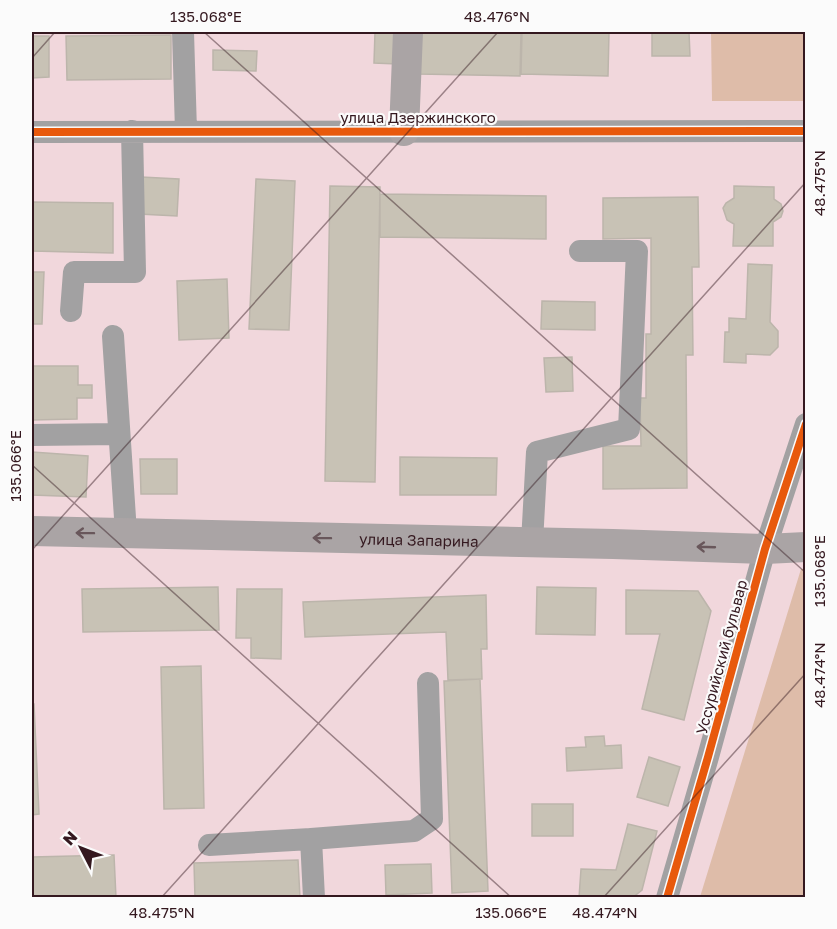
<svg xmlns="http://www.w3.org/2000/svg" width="837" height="929" font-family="'Golos Text',sans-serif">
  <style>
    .green { fill: #debca9 }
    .building { fill: #c8c2b5; stroke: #bcb5ab; stroke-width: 1.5 }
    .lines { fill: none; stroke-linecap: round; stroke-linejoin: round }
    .minor { stroke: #a2a1a2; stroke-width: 22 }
    .major { stroke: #aaa4a5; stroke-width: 30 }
    .cycleway-casing { stroke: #fbfbfb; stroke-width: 11 }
    .cycleway { stroke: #e8590c; stroke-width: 8 }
    .oneway { stroke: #69575b }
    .ticks { fill: none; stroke: #34181f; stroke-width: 1.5; stroke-opacity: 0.45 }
    .labels { text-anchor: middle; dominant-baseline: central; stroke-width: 4.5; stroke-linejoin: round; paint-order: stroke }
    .street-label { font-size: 15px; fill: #34181f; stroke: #fbfbfb }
    .neatline { fill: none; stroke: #34181f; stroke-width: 2 }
    .ticks-label { font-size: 15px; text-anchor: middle; fill: #34181f }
  </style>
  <rect width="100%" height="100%" fill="#f1d7dc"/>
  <path class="green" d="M711 32H805V101H712Z
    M801 569H806L805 897H700Z"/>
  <path class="building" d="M375 32H398L397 64 374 63Z
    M420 32H521L520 76 419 74Z
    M522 32 609 33 608 76 521 74Z
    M652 32H689L690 56H652Z
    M171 35V79L67 80 66 36Z
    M32 36H49V77L32 78Z
    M213 50 257 51 256 71 213 70Z
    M141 177 179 179 177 216 139 214Z
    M256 179 295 181 289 330 249 329Z
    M330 186 380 187 375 482 325 481Z
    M734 186 774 187V199L781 204 783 211 781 217 773 222V246H733L734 224 727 220 723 208 726 203 734 198Z
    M380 194 546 196V239L380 237Z
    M698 197 699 267H692L693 355H686L687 488 603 489V446H641L640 398H646V334H651V238L603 239V198Z
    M32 202 113 203V253L32 251Z
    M748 264 772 265 770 322 778 331V347L770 355 746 354V363L724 362 725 332H729V318L746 319Z
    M32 272H44L42 324H32Z
    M227 279 229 338 179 340 177 281Z
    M542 301 595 302V330L541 329Z
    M572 357 573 391 546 392 544 358Z
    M32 366H78V385H92V398H77V419L32 420Z
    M32 452 88 456 86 497 32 495Z
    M400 457 497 458 496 495H400Z
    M140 459H177V494H141Z
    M218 587 219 630 83 632 82 589Z
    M537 587 596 588 595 635 536 634Z
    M237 589H282L281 659 251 658V638H236Z
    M626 590 698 591 711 611 684 720 642 709 660 634H626Z
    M486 595 487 649H481L482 679 448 680 446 632 305 637 303 602Z
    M201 666 204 808 164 809 161 667Z
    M480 679 488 891 452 893 444 681Z
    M32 704H34L39 814 32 815Z
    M604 736 605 746 621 745 622 768 567 771 566 748 586 747 585 737Z
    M649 757 680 767 668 806 637 797Z
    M532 804H573V836H532Z
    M628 824 657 831 642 890 632 898H579L581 869 616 870Z
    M114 855 116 898H32V857Z
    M298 860 300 898H195L194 863Z
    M431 864 432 893 386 895 385 865Z"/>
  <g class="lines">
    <path class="minor" d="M183 32 186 131
      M32 132 806 131
      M71 311 74 272H135L132 131
      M113 336 126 533
      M32 435 119 434
      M532 542 537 452 629 429 637 251H580
      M311 839 414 831 432 819 428 683
      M209 845 311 839 314 898
      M667 898 708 757 765 549 806 424"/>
    <g class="major">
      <path d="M404 131 408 32"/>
      <path id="s1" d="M32 531 613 544 765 549 806 547"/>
    </g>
    <g class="cycleway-casing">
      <path id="cycleway" d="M32 132 806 131
        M667 898 708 757 765 549 806 424"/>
    </g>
    <use href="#cycleway" class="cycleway"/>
  </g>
  <defs><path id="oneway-shaft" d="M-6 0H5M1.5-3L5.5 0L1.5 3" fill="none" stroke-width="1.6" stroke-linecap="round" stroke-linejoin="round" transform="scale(1.5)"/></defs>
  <g class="oneway">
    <use href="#oneway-shaft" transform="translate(85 533) rotate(-179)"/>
    <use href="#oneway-shaft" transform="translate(322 538) rotate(-179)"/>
    <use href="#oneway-shaft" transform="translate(706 547) rotate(-178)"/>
  </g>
  <path class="ticks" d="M204 32 806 573M32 58 55 32M32 465 512 898M32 550 498 32M161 898 806 182M603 898 806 673"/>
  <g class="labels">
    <g class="street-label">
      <text x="418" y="117">улица Дзержинского</text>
      <text stroke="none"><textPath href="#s1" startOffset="387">улица Запарина</textPath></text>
      <text transform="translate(721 657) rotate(-75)">Уссурийский бульвар</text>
    </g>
  </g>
  <rect width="837" height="929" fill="none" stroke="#fbfbfb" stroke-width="66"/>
  <g transform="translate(81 848) rotate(312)" stroke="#fbfbfb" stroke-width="4.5" paint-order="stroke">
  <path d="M0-4.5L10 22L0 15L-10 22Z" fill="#34181f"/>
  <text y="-9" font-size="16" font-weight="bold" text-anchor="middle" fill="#34181f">N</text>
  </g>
  <rect x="33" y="33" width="771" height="863" class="neatline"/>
  <g class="ticks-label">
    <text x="206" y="22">135.068°E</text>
    <text x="497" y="22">48.476°N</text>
    <text transform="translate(820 183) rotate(-90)" y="5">48.475°N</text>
    <text transform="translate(16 466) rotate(-90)" y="5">135.066°E</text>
    <text transform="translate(820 571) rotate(-90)" y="5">135.068°E</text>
    <text transform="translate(820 675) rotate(-90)" y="5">48.474°N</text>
    <text x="162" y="918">48.475°N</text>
    <text x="511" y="918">135.066°E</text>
    <text x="605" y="918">48.474°N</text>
  </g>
</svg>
